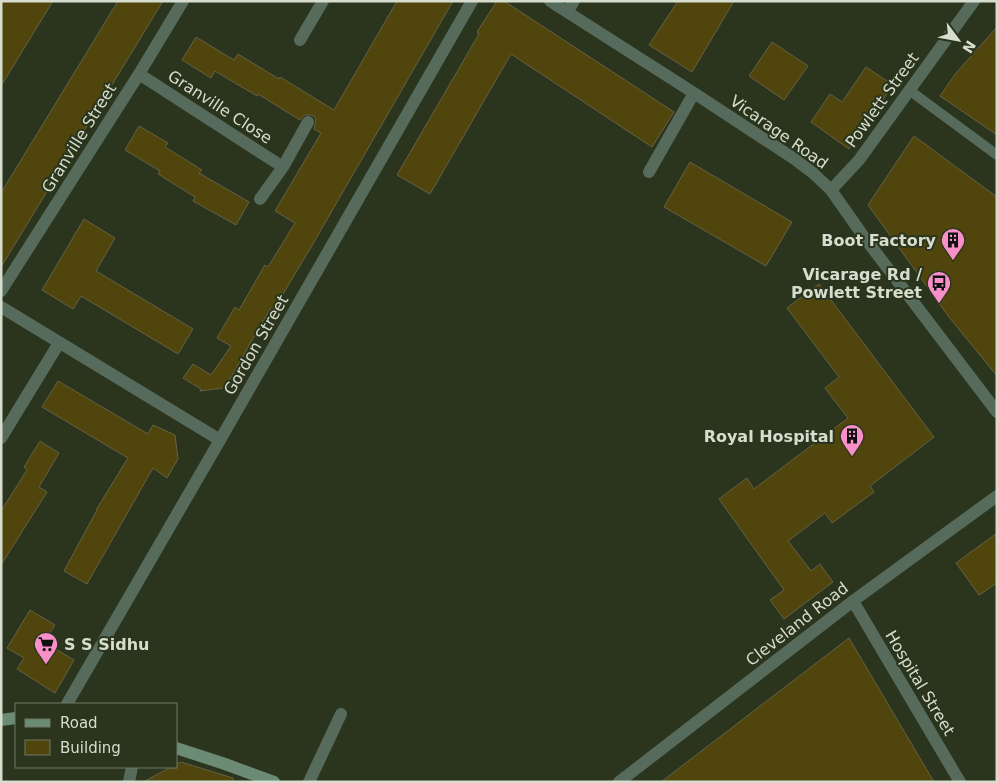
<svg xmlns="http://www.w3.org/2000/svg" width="998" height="783" font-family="'DejaVu Sans',sans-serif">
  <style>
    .building { fill: #4f450d; stroke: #666144 }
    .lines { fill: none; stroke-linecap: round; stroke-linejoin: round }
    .lane { stroke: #576b5d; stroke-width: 10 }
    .street { stroke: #576b5d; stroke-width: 12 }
    .secondary { stroke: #6b8b75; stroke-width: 12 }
    .labels { text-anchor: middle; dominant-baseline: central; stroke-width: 4; stroke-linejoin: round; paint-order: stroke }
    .street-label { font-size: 16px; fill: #d6ddce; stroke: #2b351d }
    .poi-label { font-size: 16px; font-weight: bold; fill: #d6ddce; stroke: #2b351d; text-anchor: end }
  </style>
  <rect width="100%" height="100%" fill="#2b351d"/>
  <path class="building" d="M1 1H53L1 86Z
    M118 1H163L1 267V193Z
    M397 1H453L314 242 273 311 270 309 227 384 231 387 200 391 201 389 183 378 193 364 211 375 231 346 217 338 235 307 239 310 265 265 268 267 295 223 275 211 321 133 314 129 316 121 315 117 311 115H304L300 120 258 94 257 96 215 71 211 78 182 60 196 37 234 60 238 54 279 79 280 77 334 110Z
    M497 1H504L674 112 652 147 511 54 430 194 397 175 479 34 477 32Z
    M678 1H734L692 72 649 45Z
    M997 27V135L940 96 956 73Z
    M772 42 808 66 784 100 749 76Z
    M866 67 893 85 849 149 811 122 830 94 842 102Z
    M139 126 168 143 165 147 202 170 199 173 249 202 236 225 193 201 195 197 158 174 160 171 125 150Z
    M914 136 997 197V376L949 317 868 205Z
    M690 162 792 222 766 266 664 207Z
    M84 219 115 238 96 271 193 329 178 354 81 296 73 309 42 290Z
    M819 284 934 437 870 486 874 492 832 523 825 513 788 541 811 571 820 564 833 582 784 619 770 600 784 590 719 499 747 478 754 489 848 418 825 388 839 377 787 308Z
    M58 381 148 434 153 425 175 435 178 459 167 478 153 468 87 584 64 571 97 510H96L128 458 42 407Z
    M40 441 59 453 39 487 47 492 1 565V511L27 470 24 467Z
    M997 533V583L979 595 956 563Z
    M30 610 55 625 44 642 74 660 55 693 17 669 24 658 7 648Z
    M849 638 934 782H661Z
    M181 762 233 778V782H143L171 767H176V764Z"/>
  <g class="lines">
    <path class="lane" d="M909 90 997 155"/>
    <path class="street" d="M550 1 694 93 793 158 813 173 831 190 864 237 997 412
      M567 12 574 1
      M300 40 323 1
      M139 74 283 167
      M649 172 694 93
      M831 190 859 160 974 1
      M260 199 283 167 308 122
      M1 291 139 74 183 1
      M1 307 220 440
      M1 438 59 343
      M853 601 960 782
      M67 704 220 440 472 1
      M129 782 132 767
      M309 782 341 714
      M619 782 853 601 997 496"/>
    <path class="secondary" d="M1 720 16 718
      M176 748 225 764 274 782"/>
  </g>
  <defs>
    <g id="building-pin" transform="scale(1.25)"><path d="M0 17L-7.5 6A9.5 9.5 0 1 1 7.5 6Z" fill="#f98fc9" stroke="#2b351d"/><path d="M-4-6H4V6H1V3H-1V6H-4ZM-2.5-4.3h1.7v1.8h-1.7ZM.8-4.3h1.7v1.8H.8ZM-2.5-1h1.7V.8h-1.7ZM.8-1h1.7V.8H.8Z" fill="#111"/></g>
    <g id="bus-pin" transform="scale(1.25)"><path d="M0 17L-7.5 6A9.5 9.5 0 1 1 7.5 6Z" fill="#f98fc9" stroke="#2b351d"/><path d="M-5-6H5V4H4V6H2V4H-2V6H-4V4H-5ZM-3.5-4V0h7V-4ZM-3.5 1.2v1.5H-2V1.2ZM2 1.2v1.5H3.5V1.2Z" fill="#111"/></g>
    <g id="supermarket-pin" transform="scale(1.25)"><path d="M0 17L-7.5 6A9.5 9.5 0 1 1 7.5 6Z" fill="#f98fc9" stroke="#2b351d"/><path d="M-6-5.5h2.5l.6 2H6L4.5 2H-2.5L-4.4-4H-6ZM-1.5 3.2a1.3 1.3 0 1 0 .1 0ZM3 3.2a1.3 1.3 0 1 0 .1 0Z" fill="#111"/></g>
  </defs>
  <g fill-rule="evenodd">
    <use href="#building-pin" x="953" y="240"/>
    <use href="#bus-pin" x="939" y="283"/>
    <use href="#building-pin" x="852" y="436"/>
    <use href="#supermarket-pin" x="46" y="644"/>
  </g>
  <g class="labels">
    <g class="street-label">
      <text transform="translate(882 100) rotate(-54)">Powlett Street</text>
      <text transform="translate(220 107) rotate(33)">Granville Close</text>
      <text transform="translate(779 132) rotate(35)">Vicarage Road</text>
      <text transform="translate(79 138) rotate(-58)">Granville Street</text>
      <text transform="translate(256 345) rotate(-60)">Gordon Street</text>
      <text transform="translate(797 624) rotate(-38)">Cleveland Road</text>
      <text transform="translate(920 683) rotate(59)">Hospital Street</text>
    </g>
    <g class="poi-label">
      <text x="936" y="240">Boot Factory</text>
      <text x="922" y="274">Vicarage Rd /<tspan x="922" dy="18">Powlett Street</tspan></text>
      <text x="834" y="436">Royal Hospital</text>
      <text x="64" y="644" text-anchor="start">S S Sidhu</text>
    </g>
  </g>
  <rect width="998" height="783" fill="none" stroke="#d6ddce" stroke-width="5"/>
  <rect x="15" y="703" width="162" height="65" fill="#2b351d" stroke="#6f7864"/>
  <rect x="25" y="719" width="25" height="8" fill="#6b8b75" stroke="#6f7864"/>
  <text x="60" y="728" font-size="15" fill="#d6ddce">Road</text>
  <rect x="25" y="740" width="25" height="15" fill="#4f450d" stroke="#6f7864"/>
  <text x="60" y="753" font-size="15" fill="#d6ddce">Building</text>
  <g transform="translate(958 40) rotate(122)" stroke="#2b351d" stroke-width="4" paint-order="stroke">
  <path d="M0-4L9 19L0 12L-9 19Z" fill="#d6ddce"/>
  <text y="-8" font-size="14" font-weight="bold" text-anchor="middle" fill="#d6ddce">N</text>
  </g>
</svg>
